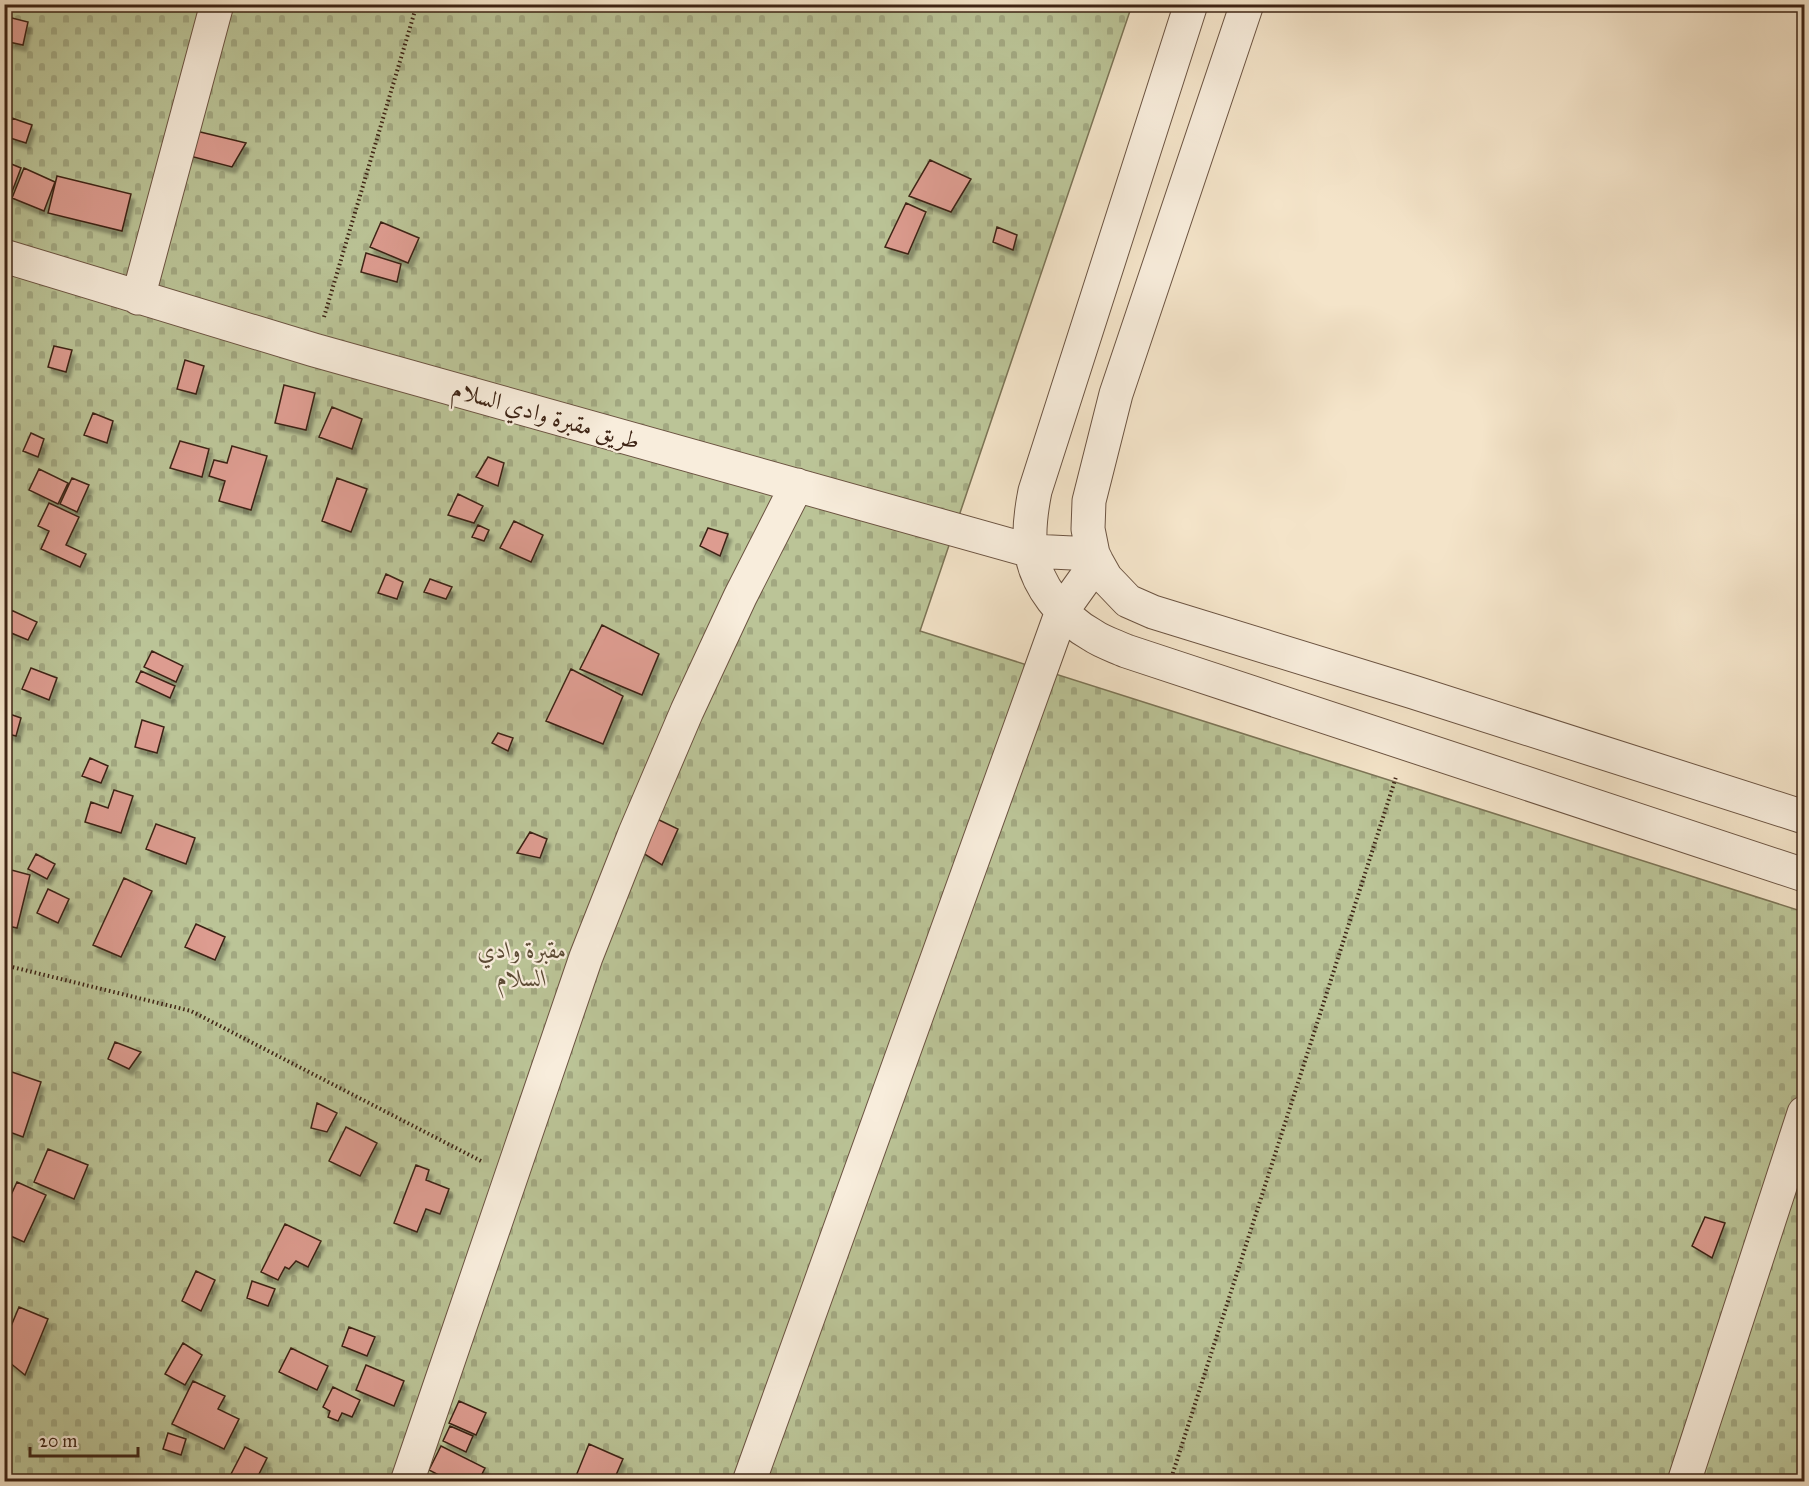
<svg xmlns="http://www.w3.org/2000/svg" width="1809" height="1486" font-family="'IM FELL Great Primer',Amiri,serif">
  <style>
    .cemetery { fill: url(#cemetery-stones); stroke: #7c7456; stroke-width: 1.5 }
    .building { fill: #dd9c90; stroke: #3e2415; stroke-width: 1.5; filter: url(#shadow) }
    .lines { fill: none; stroke-linecap: round; stroke-linejoin: round }
    .minor-casing { stroke: #6c5442; stroke-width: 35 }
    .path { stroke: #3e2415; stroke-width: 4; stroke-dasharray: 1.5 3; stroke-linecap: butt }
    .minor { stroke: #f8eddc; stroke-width: 33 }
    .labels { text-anchor: middle; dominant-baseline: central; stroke-width: 4.5; stroke-linejoin: round; paint-order: stroke }
    .street-label { font-size: 24px; fill: #3e2415; stroke: #f8eddc }
    .park-label { font-size: 24px; font-style: italic; fill: #5d4c36; stroke: #f8eddc }
  </style>
  <defs>
    <pattern id="cemetery-stones" width="16" height="16" patternUnits="userSpaceOnUse" patternTransform="scale(1.5)"><rect width="16" height="16" fill="#bbc497"/><path d="M2 7V4a2 2 0 0 1 4 0v3zM10 15v-3a2 2 0 0 1 4 0v3z" fill="#a2a881"/></pattern>
    <filter id="shadow"><feDropShadow dx="3.5" dy="6" stdDeviation="1.5" flood-color="#0004"/></filter>
  </defs>
  <rect width="100%" height="100%" fill="#f4e4c9"/>
  <filter id="stains"><feTurbulence type="fractalNoise" baseFrequency=".00333" numOctaves="4"/><feColorMatrix values="0 0 0 0 .2 0 0 0 0 .09 0 0 0 0 .02 0 0 0 .5 -.17"/></filter>
  <radialGradient id="worn" r=".72"><stop offset=".6" stop-color="#630" stop-opacity="0"/><stop offset="1" stop-color="#630" stop-opacity=".3"/></radialGradient>
  <path class="cemetery" d="M5 5H1132L920 631 1804 912V1481L5 1482Z"/>
  <path class="building" d="M4 16 28 22 23 45 4 41Z
    M12 118 32 125 26 143 7 137Z
    M192 130 246 143 232 167 186 155Z
    M930 160 971 179 951 212 909 196Z
    M4 161 21 168 10 197 4 195Z
    M24 168 55 182 44 211 12 198Z
    M57 176 131 194 122 231 48 213Z
    M906 203 926 212 908 254 885 247Z
    M381 222 419 238 408 263 370 247Z
    M997 227 1017 235 1013 250 993 242Z
    M366 253 401 264 397 282 361 272Z
    M54 346 72 350 66 372 48 367Z
    M185 360 204 366 196 394 177 389Z
    M284 385 315 393 306 430 275 423Z
    M332 407 362 419 352 449 319 437Z
    M93 413 113 421 107 443 84 435Z
    M31 433 44 439 38 457 23 451Z
    M180 441 209 449 202 477 170 468Z
    M232 446 267 456 251 510 219 501 225 481 209 476 214 460 227 463Z
    M488 457 504 463 498 486 476 477Z
    M39 469 68 483 58 504 29 490Z
    M72 478 89 485 77 512 60 504Z
    M337 478 367 489 351 532 322 521Z
    M458 494 483 506 474 523 448 515Z
    M49 503 79 517 66 545 86 554 80 567 41 549 49 531 38 526Z
    M514 521 543 535 531 562 500 548Z
    M478 525 489 530 484 541 472 537Z
    M708 528 728 534 720 556 700 546Z
    M386 574 403 582 397 599 378 593Z
    M430 579 452 587 446 599 424 592Z
    M11 610 37 622 28 640 4 630Z
    M602 625 659 654 642 695 580 669Z
    M152 651 183 666 176 682 144 667Z
    M31 668 57 678 49 700 22 689Z
    M571 669 623 696 603 744 546 721Z
    M141 671 175 686 170 698 136 682Z
    M4 712 21 718 16 736 4 733Z
    M142 720 164 727 157 753 135 747Z
    M498 733 513 738 508 751 492 743Z
    M90 758 108 766 101 783 82 776Z
    M114 790 133 796 121 833 85 822 91 802 108 808Z
    M655 818 678 829 662 865 638 850Z
    M156 824 195 838 186 864 146 849Z
    M530 832 547 839 540 858 517 853Z
    M36 854 55 864 47 879 28 869Z
    M4 868 30 875 17 928 4 925Z
    M124 878 152 891 121 957 93 945Z
    M48 889 69 899 58 923 37 913Z
    M196 924 225 937 215 960 185 947Z
    M115 1042 141 1052 129 1069 108 1059Z
    M9 1071 41 1082 23 1137 4 1130V1085Z
    M317 1103 337 1113 327 1132 311 1128Z
    M346 1127 377 1143 360 1176 329 1161Z
    M48 1149 88 1165 74 1199 34 1182Z
    M416 1165 429 1170 426 1180 449 1189 440 1214 426 1209 417 1232 394 1223Z
    M17 1182 46 1195 24 1242 4 1233V1210Z
    M1705 1217 1725 1223 1712 1258 1692 1246Z
    M285 1224 321 1241 308 1267 296 1261 289 1269 285 1267 278 1280 261 1272Z
    M196 1271 215 1280 201 1311 182 1301Z
    M252 1281 275 1289 268 1306 247 1298Z
    M19 1307 48 1319 25 1375 4 1358V1343Z
    M349 1327 375 1337 367 1356 342 1346Z
    M183 1343 202 1355 185 1385 165 1374Z
    M291 1348 328 1366 317 1390 279 1372Z
    M366 1365 404 1381 394 1406 356 1390Z
    M193 1381 225 1396 218 1409 239 1419 224 1449 172 1424Z
    M333 1387 360 1400 352 1417 342 1413 338 1421 328 1417 330 1411 323 1407Z
    M459 1401 486 1413 476 1435 449 1423Z
    M450 1426 473 1436 466 1452 443 1441Z
    M168 1433 186 1439 181 1455 163 1449Z
    M589 1444 623 1459 613 1482H589L576 1476Z
    M441 1446 485 1468 478 1482H452L429 1470Z
    M245 1447 267 1458 255 1482H232L228 1480Z"/>
  <g class="lines">
    <g class="minor-casing">
      <path id="minor" d="M1191 4 1035 491C1031 511 1028 531 1031 551 1036 585 1063 619 1092 635 1102 642 1115 646 1126 651L1804 875
        M1247 4 1116 394 1089 501 1088 529 1093 554 1097 562 1106 578 1128 601 1153 612 1413 692 1804 817
        M4 256 314 350 1031 551 1093 554
        M138 298 217 4
        M407 1482 586 957 635 833 687 711 740 597 797 485
        M749 1482 1062 611 1097 562
        M1684 1482 1804 1113"/>
    </g>
    <path class="path" d="M324 317 417 4
      M4 965 191 1011 481 1161
      M1170 1482 1396 777"/>
    <use href="#minor" class="minor"/>
  </g>
  <g class="labels">
    <g class="street-label">
      <text transform="translate(546 415) rotate(16)">طريق مقبرة وادي السلام</text>
    </g>
    <g class="park-label">
      <text x="522" y="950">مقبرة وادي<tspan x="522" dy="28">السلام</tspan></text>
    </g>
  </g>
  <rect width="1809" height="1486" fill="none" stroke="#f4e4c9" stroke-width="24"/>
  <rect x="6" y="6" width="1797" height="1474" fill="none" stroke="#3e2415" stroke-width="3"/>
  <rect x="12" y="12" width="1785" height="1462" fill="none" stroke="#3e2415" stroke-width="1.5"/>
  <path d="M30 1447v9h108v-9" fill="none" stroke="#3e2415" stroke-width="3"/>
  <text x="39" y="1447" font-size="18" fill="#3e2415" stroke="#f8eddc" stroke-width="4.5" paint-order="stroke">20 m</text>
  <rect width="100%" height="100%" filter="url(#stains)"/>
  <rect width="100%" height="100%" fill="url(#worn)"/>
</svg>
